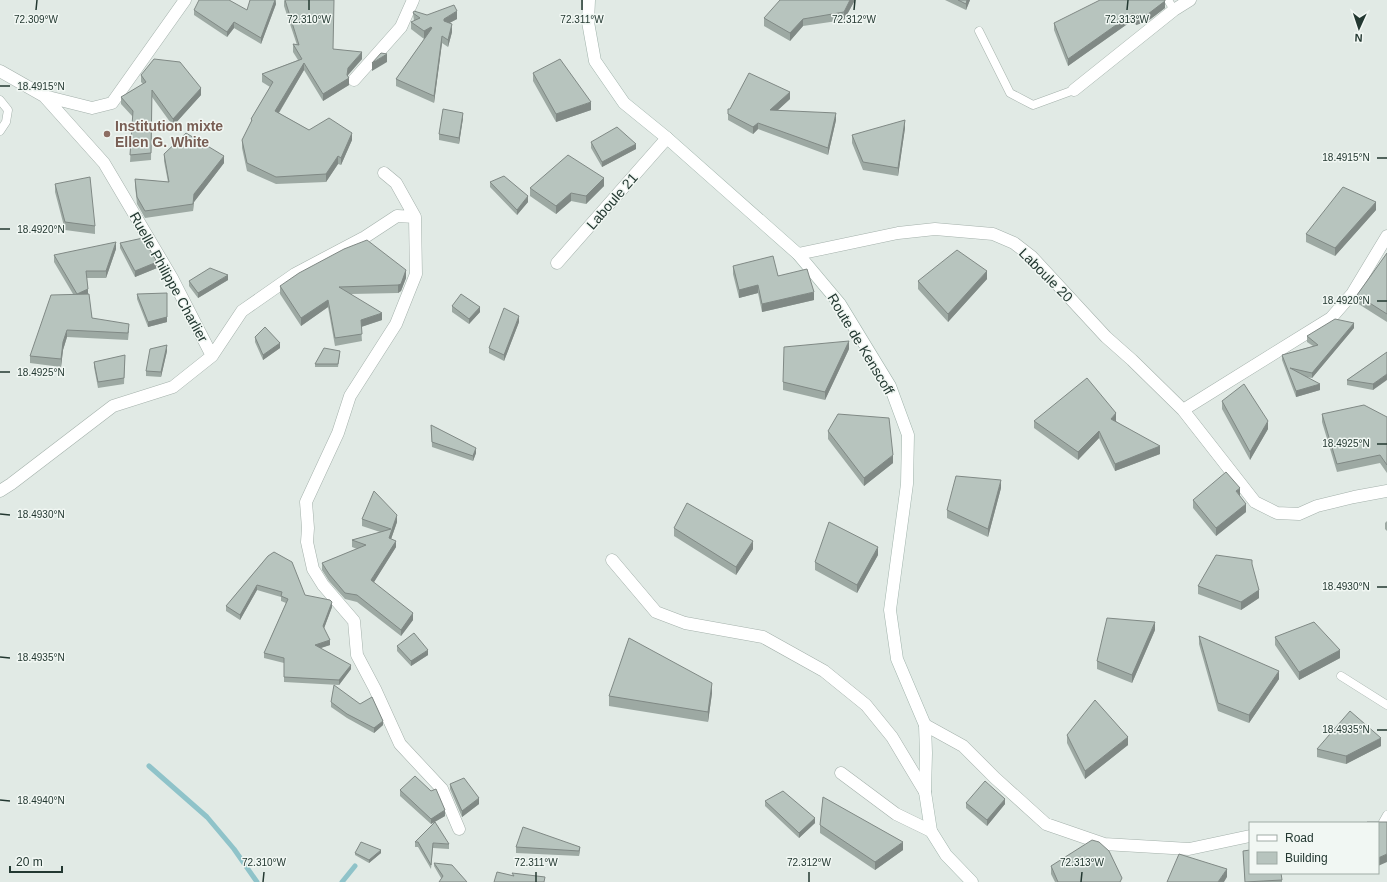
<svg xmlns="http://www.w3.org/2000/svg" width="1387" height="882" font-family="Arial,sans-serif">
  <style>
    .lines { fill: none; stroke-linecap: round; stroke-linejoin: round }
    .stream { stroke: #8fc3c9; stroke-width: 5 }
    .lane-casing { stroke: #a4b1ab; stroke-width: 9 }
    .street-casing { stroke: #a4b1ab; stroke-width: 13 }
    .secondary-casing { stroke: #a1b4ac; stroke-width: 13 }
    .lane { stroke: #fff; stroke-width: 8 }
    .street { stroke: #fff; stroke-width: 12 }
    .secondary { stroke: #fff; stroke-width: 12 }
    .wall { fill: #9da9a3 }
    .shaded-wall { fill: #808985 }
    .building { fill: #b7c4be; stroke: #808985 }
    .ticks { fill: none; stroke: #233831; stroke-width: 1.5 }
    .education-dot { fill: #8d6e63; stroke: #f1f7f3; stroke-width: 1.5 }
    .labels { text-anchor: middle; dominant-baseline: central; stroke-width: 3; stroke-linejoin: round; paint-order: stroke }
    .education-label { font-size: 14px; font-weight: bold; fill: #785e54; stroke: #f1f7f3; text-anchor: start }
    .street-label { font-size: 14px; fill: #233831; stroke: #f1f7f3 }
    .ticks-label { font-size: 10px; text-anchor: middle; fill: #233831; stroke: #f1f7f3; stroke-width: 3; stroke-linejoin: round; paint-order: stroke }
  </style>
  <rect width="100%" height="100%" fill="#e1eae5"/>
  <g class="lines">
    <path class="stream" d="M149 766 207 817 234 849 257 882
      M342 882 355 866"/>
    <g class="lane-casing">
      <path id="lane" d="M1168 0 1174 10
        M979 31 1010 93 1033 105 1074 90
        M0 100 8 110 6 122 0 131
        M1341 676 1387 705
        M1383 822 1387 815"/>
    </g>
    <g class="street-casing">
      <path id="street" d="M0 71 44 96 104 163 172 278 212 356 173 387 113 406 11 484 0 491
        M354 80 401 27 413 0
        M1074 90 1174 10 1190 0
        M44 96 92 108 112 103 185 0
        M384 173 396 183 415 217 416 274 396 324 350 396 338 433 306 502 308 528 307 542 313 569 323 585 354 621 357 655 375 689 400 744 442 789 459 829
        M798 254 898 233 935 229 993 234 1014 243 1032 257 1106 337 1132 360 1183 410 1255 502 1277 513 1299 514 1317 506 1354 497 1387 491
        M557 263 667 138
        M212 356 242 311 295 274 365 237 397 216 415 217
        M1183 410 1331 318 1352 294 1387 236
        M612 560 656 612 685 623 763 637 824 671 866 705 892 737 925 792
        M925 725 963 746 995 778 1046 824 1104 844 1189 849 1250 836
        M841 773 896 814 931 831"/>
    </g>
    <g class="secondary-casing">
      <path id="secondary" d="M589 0 588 22 595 61 624 103 667 138 798 254 840 304 890 386 908 435 907 484 890 610 897 659 925 725 926 753 925 792 931 831 946 855 972 882"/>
    </g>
    <use href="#lane" class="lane"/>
    <use href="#street" class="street"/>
    <use href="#secondary" class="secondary"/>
  </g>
  <path class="wall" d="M276 0V4L261 44 234 28 227 37 194 15V10H247Z
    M284 0 333 49 362 59 348 75 349 85 323 101 304 70 279 113 309 130 352 140 341 165 338 164 326 182 276 184 247 171 242 148V140L251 122V119L270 87 262 82V74L298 60 293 52V44L297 45 284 6Z
    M855 0 844 20 803 26 790 41 764 26V18Z
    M945 0H970L966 10Z
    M1165 8 1148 21 1136 25 1133 20 1068 66 1054 30V23Z
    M413 13 427 15 457 19 449 23 452 32 448 47 442 43 434 103 396 86V79L425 38 424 39 411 29V22L414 21Z
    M533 73 591 110 556 122 533 81Z
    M141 75 201 95 173 126 152 97 151 160 130 162 133 117 121 104V97L143 84 141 82Z
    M790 99 777 111 836 120 828 155 758 129 753 134 728 120V114L730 109Z
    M463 118 459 144 439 140V134Z
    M905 128 898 176 863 170 852 143V135Z
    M591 142 636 149 602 167 591 148Z
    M164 154 224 163 194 202 193 211 145 218 137 204 135 186V179L168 182 164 161Z
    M490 182 528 202 517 215 490 187Z
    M55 184 95 226V234L65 230 55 192Z
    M604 186 586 204 571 201 556 214 530 196V188Z
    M1376 210 1335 256 1306 242V234Z
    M120 243 157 268 135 277 120 248Z
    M116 249 106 278H87L88 294 92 318 129 331 128 340 67 337 63 350 61 367 30 363V356L73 294 54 262V255Z
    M1387 253V322L1357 303V295Z
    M733 266 778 276 814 300 762 312 758 293 739 298 733 274Z
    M406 278 401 291 398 293 351 294 382 320 361 327 362 341 335 346 328 307 301 326 280 294V286Z
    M987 279 948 322 918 289V281Z
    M228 280 198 298 189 286V281Z
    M137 294 167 322 148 327 137 299Z
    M452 306 480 312 469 324 452 312Z
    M519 322 504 361 489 353V348Z
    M1354 328 1312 378 1306 377 1320 390 1296 397 1282 360V355L1313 346 1307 342V336Z
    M255 337 280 348 263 360 255 342Z
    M849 349 825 400 783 390V382Z
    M167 351 161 377 146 376V371Z
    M1387 352 1373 390 1347 385V380Z
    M340 354 338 367H315V364Z
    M125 360 124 384 98 388 94 367V362Z
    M1222 401 1268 429 1250 460 1222 409Z
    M1322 414 1387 417V473L1380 463 1337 472 1322 422Z
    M1034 421H1116L1160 454 1115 471 1099 438 1078 460 1034 428Z
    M431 425 476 453 473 461 432 447Z
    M828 431 893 463 864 486 828 439Z
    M1001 488 988 537 947 518V510Z
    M1240 496 1246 512 1216 536 1193 508V500Z
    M362 519 397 522 391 539 396 547 373 583 413 620 401 636 357 602 345 599 329 581 322 570V563L357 549 352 547V540L380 532 362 526Z
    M1387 521V531L1385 529V523Z
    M674 528 753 549 736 575 674 536Z
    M878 555 857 593 815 570V562Z
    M268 556 305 595 332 607 324 628 330 645 320 648 351 669 339 685 284 682V663L264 658V653L286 603 281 601V597L257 590 240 620 226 611V606Z
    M1252 564 1259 598 1241 610 1198 594V586Z
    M1155 630 1132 683 1097 669V661Z
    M1199 636 1279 679 1249 723 1218 711 1199 644Z
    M1275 637 1340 658 1299 680 1275 645Z
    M397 646 428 655 411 666 397 651Z
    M712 693 708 722 609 706V696Z
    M331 702 383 725 374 733 347 718 331 707Z
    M1067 735 1128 745 1085 779 1067 743Z
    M1381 746 1346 764 1317 757V749Z
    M450 784 479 804 462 817 450 789Z
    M400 790 431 791 445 816 431 824 400 796Z
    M765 801 815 823 799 838 765 806Z
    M966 803 1005 804 987 826 966 808Z
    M820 825 903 850 875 870 820 833Z
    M415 842 449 844V849L433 848 431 869 418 847H415Z
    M516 847H580V852L579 856 516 853Z
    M1243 851 1282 880V882H1245Z
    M355 853H381L369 863 355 855Z
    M434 863 467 882 441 878 434 866Z
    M1051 866 1122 882H1055L1051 874Z"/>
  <path class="shaded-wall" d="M275 0 276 4 261 44V38Z
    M850 0H855L844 20V12Z
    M967 0H970L966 10V4Z
    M1165 1V8L1148 21 1136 25V18Z
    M457 11V19L444 26V19Z
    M1133 13V20L1068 66V59Z
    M803 19V26L790 41V33Z
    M234 22V28L227 37V32Z
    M452 24V32L448 47V40Z
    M431 27V34L424 39V31Z
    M442 36V43L434 103V96Z
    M362 52V59L348 75 347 79 349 78V85L323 101V94L347 75 348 68Z
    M387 54V62L372 71V63Z
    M304 63V70L275 119V111Z
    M201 88V95L173 126V119Z
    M790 92V99L770 117V110Z
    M591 102V110L556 122V114Z
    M463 113V118L459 144V138Z
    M836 113V120L828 155V148Z
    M905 120V128L898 176V168Z
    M758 123V129L753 134V127Z
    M352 133V140L341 165V158Z
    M636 144V149L602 167V162Z
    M224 156V163L194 202 193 211 194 194Z
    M338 156V164L326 182V174Z
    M604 178V186L586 204V196Z
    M571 193V201L556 214V206Z
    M528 196V202L517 215V210Z
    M1376 202V210L1335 256V248Z
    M116 242V249L106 278V271Z
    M157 262V268L135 277V271Z
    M406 270V278L401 291 398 293V285Z
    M987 271V279L948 322V314Z
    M228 275V280L198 298V293Z
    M758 285V293L739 298V290Z
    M88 289V296L77 294Z
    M814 292V300L762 312V304Z
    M167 298V322L148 327V322Z
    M328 300V307L301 326V318Z
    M480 307V312L469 324V319Z
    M382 313V320L361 327V320Z
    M519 316V322L504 361V355Z
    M1354 323V328L1312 378V373Z
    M67 330V337L63 350 61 367V359L63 342Z
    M849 341V349L825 400V392Z
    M280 343V348L263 360V355Z
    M167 345V351L161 377V372Z
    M1387 374V380L1373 390V384Z
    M1320 384V390L1296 397V391Z
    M1116 413V421L1111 426V419Z
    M1268 421V429L1250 460V452Z
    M1099 431V438L1078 460V452Z
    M1160 446V454L1115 471V464Z
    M476 448V453L473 461V456Z
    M893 455V463L864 486V478Z
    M1001 480V488L988 537V529Z
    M1240 488V496L1236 491Z
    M1246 504V512L1216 536V528Z
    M397 515V522L389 545V538Z
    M396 541V547L371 587V580Z
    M753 541V549L736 575V567Z
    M878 547V555L857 593V585Z
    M257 585V590L240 620V615Z
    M1259 590V598L1241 610V602Z
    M332 602V607L323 631V626Z
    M413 613V620L401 636V630Z
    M1155 622V630L1132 683V675Z
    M330 640V645L315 650V645Z
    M428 650V655L411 666V661Z
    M1340 650V658L1299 680V672Z
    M351 665V669L339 685V680Z
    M1279 671V679L1249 723V715Z
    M712 683V693L708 722V712Z
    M383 721V725L374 733V728Z
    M1128 737V745L1085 779V771Z
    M1381 738V746L1346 764V756Z
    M479 798V804L462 817V811Z
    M1005 799V804L987 826V820Z
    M445 810V816L431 824V819Z
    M815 818V823L799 838V833Z
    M903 842V850L875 870V862Z
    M381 850V853L369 863V860Z
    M1387 854V862L1378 866V858Z
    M1227 869V877L1224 882H1218Z"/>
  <path class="building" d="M199 0H229L247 10 250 0H275L261 38 234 22 227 32 194 10Z
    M285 0H334L333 49 362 52 348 68 347 75 349 78 323 94 304 63 275 111 309 130 329 118 352 133 341 158 338 156 326 174 276 177 247 163 242 140 252 120 251 119 273 82 262 74 302 59 293 44 299 45Z
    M780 0H850L844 12 803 19 790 33 764 18Z
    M958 0H967L966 4Z
    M1100 0H1165V1L1148 14 1136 18 1133 13 1068 59 1054 23Z
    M454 5 457 11 444 19V21L452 24 448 40 442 36 434 96 396 79 432 28 431 27 424 31 411 22 420 18 413 13 414 11 427 15Z
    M381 53 387 54 372 63Z
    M154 59 180 62 201 88 173 119 152 90 151 153 130 155 133 111 121 97 146 82 141 75Z
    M560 59 591 102 556 114 533 73Z
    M749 73 790 92 770 110 836 113 828 148 758 123 753 127 728 114V109H730Z
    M443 109 463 113 459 138 439 134Z
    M905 120 898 168 863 162 852 135Z
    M617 127 636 144 602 162 591 142Z
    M186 133 224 156 194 194 193 204 145 211 137 197 135 179 169 182 164 154Z
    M568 155 604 178 586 196 571 193 556 206 530 188Z
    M504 176 528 196 517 210 490 182Z
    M90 177 95 226 65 222 55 184Z
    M1343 187 1376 202 1335 248 1306 234Z
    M143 238 157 262 135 271 120 243Z
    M367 240 406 270 401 284 398 285 339 287 382 313 361 320 362 334 335 338 328 300 301 318 280 286 299 273 344 249Z
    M116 242 106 271H86L88 289 77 294 54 255Z
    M957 250 987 271 948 314 918 281Z
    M1387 253V314L1357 295Z
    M773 256 778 276 807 269 814 292 762 304 758 285 739 290 733 266Z
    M210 268 228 275 198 293 189 281Z
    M167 293V317L148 322 137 294Z
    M89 294 92 318 129 324 128 333 67 330 63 342 61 359 30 356 51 295Z
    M461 294 480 307 469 319 452 306Z
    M504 308 519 316 504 355 489 348Z
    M1335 319 1354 323 1312 373 1290 368 1320 384 1296 391 1282 355 1318 345 1307 336Z
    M265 327 280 343 263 355 255 337Z
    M849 341 825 392 783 382 784 347Z
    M167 345 161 372 146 371 150 349Z
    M324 348 340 351 338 364H315Z
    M1387 352V374L1373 384 1347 380Z
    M125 355 124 378 98 382 94 362Z
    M1087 378 1116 413 1111 419 1160 446 1115 464 1099 431 1078 452 1034 421Z
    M1244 384 1268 421 1250 452 1222 401Z
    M1364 405 1387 417V465L1380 455 1337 464 1322 414Z
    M838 414 889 418 893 455 864 478 828 431Z
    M431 425 476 448 473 456 432 442Z
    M1226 472 1240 488 1236 491 1246 504 1216 528 1193 500Z
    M956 476 1001 480 988 529 947 510Z
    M374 491 397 515 389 538 396 541 371 580 413 613 401 630 357 595 345 593 329 574 322 563 366 545 352 540 391 529 362 519Z
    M687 503 753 541 736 567 674 528Z
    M829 522 878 547 857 585 815 562Z
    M274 552 292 562 305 595 330 600 332 602 323 626 330 640 315 645 351 665 339 680 284 677V658L264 653 288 599 281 596 282 592 257 585 240 615 226 606 268 556Z
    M1216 555 1252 560V564L1259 590 1241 602 1198 586Z
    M1107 618 1155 622 1132 675 1097 661Z
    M1314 622 1340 650 1299 672 1275 637Z
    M414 633 428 650 411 661 397 646Z
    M1199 636 1279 671 1249 715 1218 703Z
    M629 638 712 683 708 712 609 696Z
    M334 685 360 704 372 697 383 721 374 728 347 714 331 702Z
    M1095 700 1128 737 1085 771 1067 735Z
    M1350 711 1381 738 1346 756 1317 749Z
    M415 776 431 791 436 789 445 810 431 819 400 790Z
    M464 778 479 798 462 811 450 784Z
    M985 781 1005 799 987 820 966 803Z
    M783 791 815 818 799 833 765 801Z
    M823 797 903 842 875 862 820 825Z
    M435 822 449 844 433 843 431 865 418 842H415Z
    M1367 822H1387V854L1378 858V823H1367Z
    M523 827 580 847 579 851 516 847Z
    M1092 840 1099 842 1109 851 1122 878 1120 882H1058L1051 866Z
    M361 842 381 850 369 860 355 853Z
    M1250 850V873H1281L1282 880 1245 882 1243 851Z
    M1179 854 1227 869 1218 882H1167Z
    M434 863 452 865 467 882H439L443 876Z
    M497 872 514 876 512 873 545 877 544 882H494Z"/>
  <path class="ticks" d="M36 10 37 0M309 10V0M582 10V0M854 10 855 0M1127 10 1128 0M0 86H10M1377 158H1387M0 229H10M1377 301H1387M0 372H10M1377 444H1387M0 514 10 515M1377 587H1387M0 657 10 658M1377 730H1387M0 800 10 801M263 882 264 872M536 882V872M809 882V872M1081 882 1082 872"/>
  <circle class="education-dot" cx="107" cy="134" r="4"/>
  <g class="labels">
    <g class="education-label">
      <text x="115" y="126">Institution mixte<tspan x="115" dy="16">Ellen G. White</tspan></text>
    </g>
    <g class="street-label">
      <text transform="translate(612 201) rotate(-49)">Laboule 21</text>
      <text transform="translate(1046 275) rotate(45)">Laboule 20</text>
      <text transform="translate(169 277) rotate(61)">Ruelle Philippe Charlier</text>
      <text transform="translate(861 344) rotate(59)">Route de Kenscoff</text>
    </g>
  </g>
  <g class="ticks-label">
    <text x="309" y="23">72.310°W</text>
    <text x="582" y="23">72.311°W</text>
    <text x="854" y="23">72.312°W</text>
    <text x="1127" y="23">72.313°W</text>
    <text x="36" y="23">72.309°W</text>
    <text x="41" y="90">18.4915°N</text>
    <text x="1346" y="161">18.4915°N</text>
    <text x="41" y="233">18.4920°N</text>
    <text x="1346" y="304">18.4920°N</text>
    <text x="41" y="376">18.4925°N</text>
    <text x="1346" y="447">18.4925°N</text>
    <text x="41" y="518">18.4930°N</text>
    <text x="1346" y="590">18.4930°N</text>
    <text x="41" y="661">18.4935°N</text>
    <text x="1346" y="733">18.4935°N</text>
    <text x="41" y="804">18.4940°N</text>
    <text x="264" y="866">72.310°W</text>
    <text x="536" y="866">72.311°W</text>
    <text x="809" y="866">72.312°W</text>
    <text x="1082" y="866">72.313°W</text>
  </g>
  <rect x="1249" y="822" width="130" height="52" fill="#f1f7f3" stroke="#9faba5"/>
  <rect x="1257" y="835" width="20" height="6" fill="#ffffff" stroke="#9faba5"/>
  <text x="1285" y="842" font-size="12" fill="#233831">Road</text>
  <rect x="1257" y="852" width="20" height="12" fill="#b7c4be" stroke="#9faba5"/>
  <text x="1285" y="862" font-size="12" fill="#233831">Building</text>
  <g transform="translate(1359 28) rotate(183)" stroke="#f1f7f3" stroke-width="3" paint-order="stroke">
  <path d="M0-3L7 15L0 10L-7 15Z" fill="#233831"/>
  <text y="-6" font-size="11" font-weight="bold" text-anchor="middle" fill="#233831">N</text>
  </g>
  <path d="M10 866v6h52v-6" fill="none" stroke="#233831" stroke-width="2"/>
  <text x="16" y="866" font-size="12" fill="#233831" stroke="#f1f7f3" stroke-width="3" paint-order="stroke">20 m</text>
</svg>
